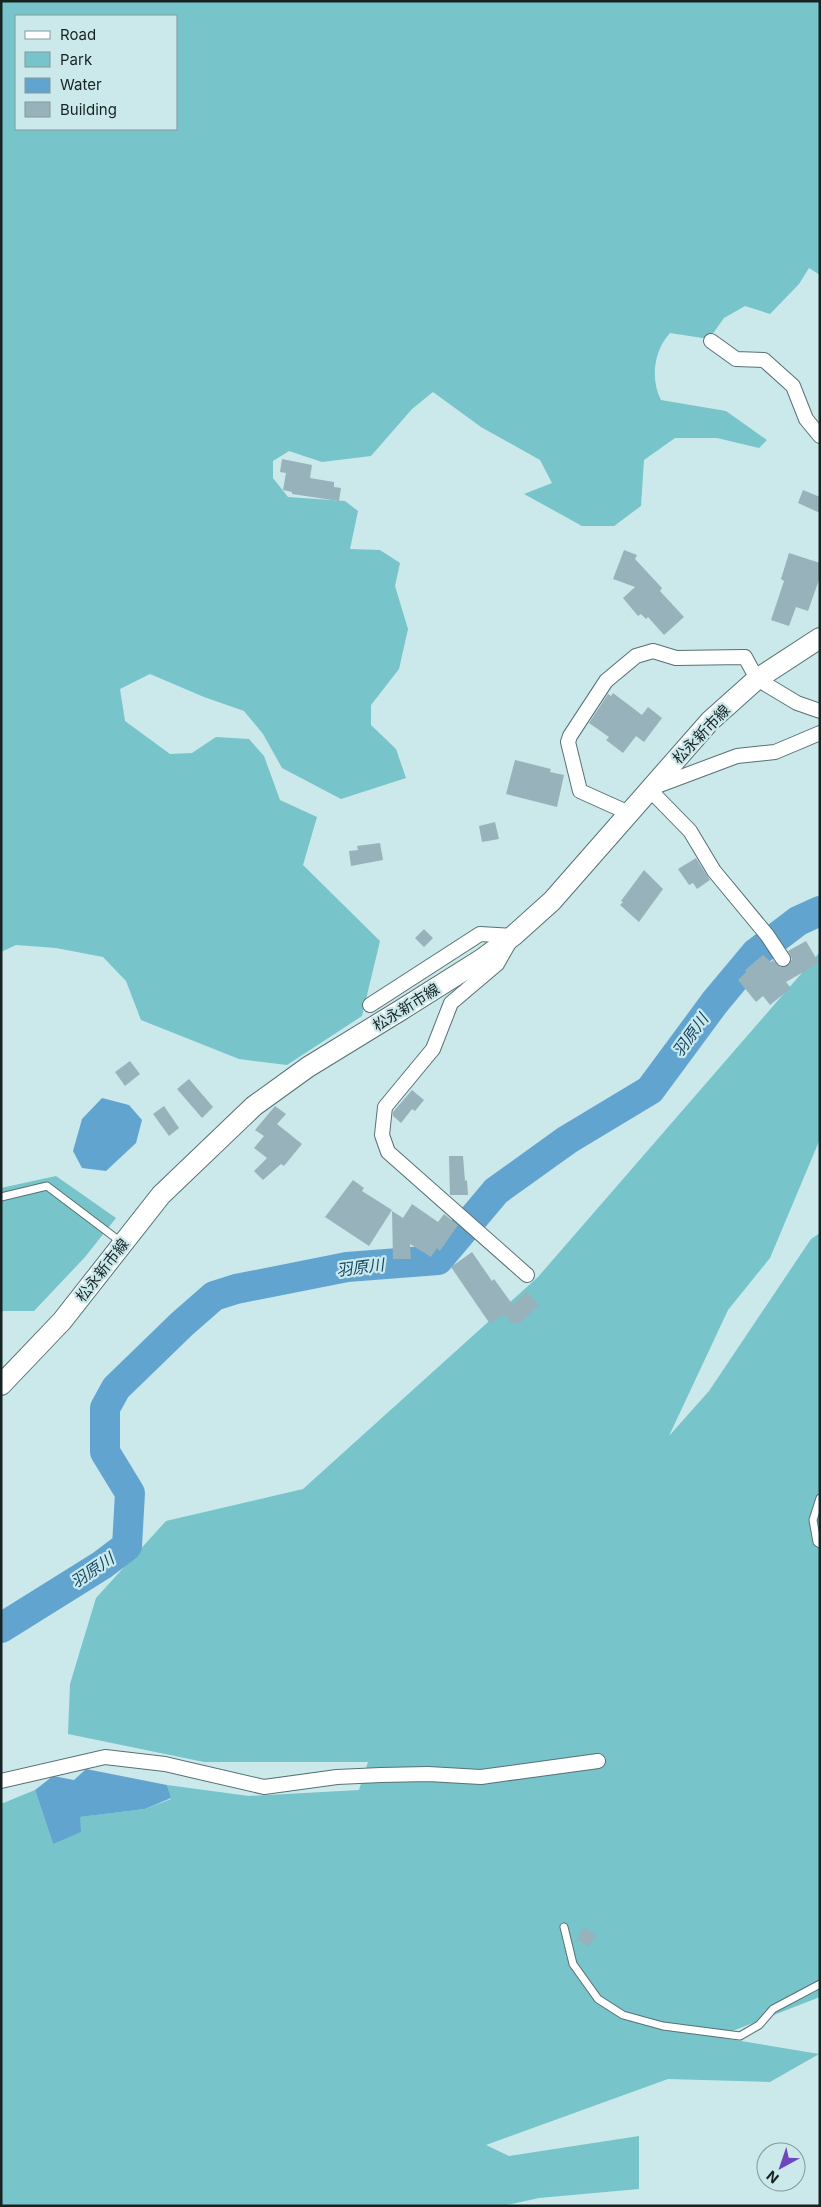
<svg xmlns="http://www.w3.org/2000/svg" width="821" height="2207" font-family="Inter,'Noto Sans JP',sans-serif">
  <style>
    .green { fill: #77c4ca; fill-rule: evenodd }
    .water { fill: #62a4d0 }
    .lines { fill: none; stroke-linecap: round; stroke-linejoin: round }
    .river { stroke: #62a4d0; stroke-width: 30 }
    .building { fill: #98b2bb }
    .service-casing { stroke: #577173; stroke-width: 9 }
    .minor-casing { stroke: #577173; stroke-width: 16 }
    .secondary-casing { stroke: #577173; stroke-width: 22 }
    .service { stroke: #fff; stroke-width: 7 }
    .minor { stroke: #fff; stroke-width: 14 }
    .secondary { stroke: #fff; stroke-width: 20 }
    .labels { text-anchor: middle; dominant-baseline: central; stroke-width: 4.5; stroke-linejoin: round; paint-order: stroke }
    .street-label { font-size: 15px; fill: #172223; stroke: #cbe9eb }
    .water-label { font-size: 16px; font-style: italic; fill: #144766; stroke: #cbe9eb }
  </style>
  <rect width="100%" height="100%" fill="#cbe9eb"/>
  <path class="green" d="M1 1H820V275L809 268 799 284 770 314 745 306 724 318 709 339 670 333C654 350 650 379 661 400L726 411 767 440 759 448 717 438H675L644 460 641 506 614 526H582L524 494 552 483 540 460 481 427 433 392 412 409 371 456 322 462 289 451 273 461V478L288 497 345 501 358 511 350 549 380 550 400 563 395 586 408 629 399 669 371 705V725L396 749 406 778 341 799 282 768 263 734 244 711 204 697 150 674 120 689 125 721 170 754 192 753 216 737 249 739 264 756 280 800 317 817 303 865 380 941 362 1016 287 1065 239 1059 141 1020 126 981 103 957 56 948 16 945 1 952ZM16 16H176V129H16Z
    M820 952V1139L770 1258 728 1310 669 1436 709 1391 811 1239 820 1233V1997L717 2037 819 2054 770 2082 668 2079 486 2145 509 2156 639 2136V2189L539 2198 502 2206H1V1804L35 1790 53 1844 79 1817 145 1809 171 1799 167 1785 249 1796 359 1790 368 1762H204L68 1734 70 1684 96 1598 166 1521 303 1489 538 1277Z
    M56 1176 116 1218 85 1257 34 1311H3L1 1315V1188Z"/>
  <path class="water" d="M102 1098 129 1105 142 1120 136 1143 106 1171 82 1168 73 1151 82 1119Z
    M86 1769 167 1785 171 1798 145 1809 80 1817 81 1832 53 1844 35 1790 53 1776 74 1780Z"/>
  <g class="lines">
    <path class="river" d="M1 1628 102 1565 127 1546 130 1493 105 1452V1408L116 1388 182 1324 214 1296 236 1289 347 1267 438 1260 496 1191 567 1140 650 1090 715 1002 756 953 798 921 820 911"/>
  </g>
  <path class="building" d="M282 459 312 465 310 478 334 482V487L341 488 339 501 292 494V492L283 490 286 473 280 472Z
    M803 490 820 497V513L798 503Z
    M624 550 637 555 635 559 662 588 660 591 684 617 664 635 648 617 646 619 641 614 638 616 623 598 635 587 613 579Z
    M789 553 820 563V577L808 611 796 607 789 626 771 620 784 581 781 579Z
    M613 693 642 715 648 707 662 718 644 742 636 736 623 753 606 740 609 737 589 723 608 694 611 696Z
    M515 760 551 769 550 772 564 775 557 807 506 794Z
    M495 822 499 839 482 842 479 826Z
    M380 843 383 860 351 866 349 851 358 850 357 846Z
    M696 858 710 880 697 889 693 883 689 885 678 869Z
    M644 870 663 889 639 922 620 905 623 902 621 901Z
    M424 929 433 938 424 947 415 938Z
    M806 941 819 963 786 982 791 988 770 1005 763 996 756 1002 738 980 746 972 745 970 763 955 771 962 773 960 780 967 787 966 792 959 788 951Z
    M130 1061 140 1074 125 1086 115 1072Z
    M189 1079 213 1107 202 1118 177 1089Z
    M412 1090 424 1100 415 1111 412 1109 401 1123 393 1116V1112Z
    M164 1106 179 1128 169 1136 153 1114Z
    M275 1106 286 1114 277 1124 302 1144 284 1166 281 1164 263 1180 254 1171 267 1158 254 1148 264 1136 255 1130Z
    M449 1156H463L465 1181 467 1180 468 1195H450Z
    M353 1180 364 1188 362 1191 392 1210 369 1246 325 1217Z
    M412 1204 438 1222 444 1214 458 1225 440 1251 437 1248 431 1257 410 1244 411 1259H393L392 1211 403 1218Z
    M472 1252 492 1281 494 1279 513 1305 527 1292 539 1305 520 1323H511L504 1314 490 1324 451 1267Z
    M584 1928 596 1935 588 1947 577 1939Z"/>
  <g class="lines">
    <g class="service-casing">
      <path id="service" d="M1 1197 47 1186 121 1242
        M820 1498 813 1520 817 1542 820 1544
        M564 1927 573 1964 598 1999 623 2015 663 2026 740 2036 759 2025 773 2009 820 1984"/>
    </g>
    <g class="minor-casing">
      <path id="minor" d="M711 341 736 359 764 360 793 386 806 419 820 436
        M629 813 580 791 568 742 570 736 606 681 636 656 653 651 676 658 745 657 757 679 797 703 820 711
        M783 959 767 935 714 871 690 831 649 789 737 756 775 752 820 733
        M370 1005 480 934 513 936 497 964 451 1003 433 1049 385 1107 382 1135 388 1152 527 1275
        M1 1781 105 1757 165 1764 264 1787 337 1777 381 1775 428 1774 481 1777 598 1761"/>
    </g>
    <g class="secondary-casing">
      <path id="secondary" d="M1 1385 62 1321 161 1195 254 1106 308 1067 401 1010 482 959 513 936 552 901 710 721 757 679 820 638"/>
    </g>
    <use href="#service" class="service"/>
    <use href="#minor" class="minor"/>
    <use href="#secondary" class="secondary"/>
  </g>
  <g class="labels">
    <g class="street-label">
      <text transform="translate(701 734) rotate(-46)">松永新市線</text>
      <text transform="translate(406 1007) rotate(-32)">松永新市線</text>
      <text transform="translate(102 1270) rotate(-52)">松永新市線</text>
    </g>
    <g class="water-label">
      <text transform="translate(690 1035) rotate(-54)">羽原川</text>
      <text transform="translate(360 1267) rotate(-7)">羽原川</text>
      <text transform="translate(92 1570) rotate(-34)">羽原川</text>
    </g>
  </g>
  <rect width="821" height="2207" fill="none" stroke="#172223" stroke-width="5"/>
  <rect x="15" y="15" width="162" height="115" fill="#cbe9eb" stroke="#83999b"/>
  <rect x="25" y="31" width="25" height="8" fill="#ffffff" stroke="#83999b"/>
  <text x="60" y="40" font-size="15" fill="#172223">Road</text>
  <rect x="25" y="52" width="25" height="15" fill="#77c4ca" stroke="#83999b"/>
  <text x="60" y="65" font-size="15" fill="#172223">Park</text>
  <rect x="25" y="78" width="25" height="15" fill="#62a4d0" stroke="#83999b"/>
  <text x="60" y="90" font-size="15" fill="#172223">Water</text>
  <rect x="25" y="102" width="25" height="15" fill="#98b2bb" stroke="#83999b"/>
  <text x="60" y="115" font-size="15" fill="#172223">Building</text>
  <g transform="translate(781 2167) rotate(220)"><circle r="24" fill="#cbe9eb" stroke="#83999b"/>
  <path d="M0-4L9 19L0 12L-9 19Z" fill="#7046bf"/>
  <text y="-8" font-size="14" font-weight="bold" text-anchor="middle" fill="#172223">N</text>
  </g>
</svg>
